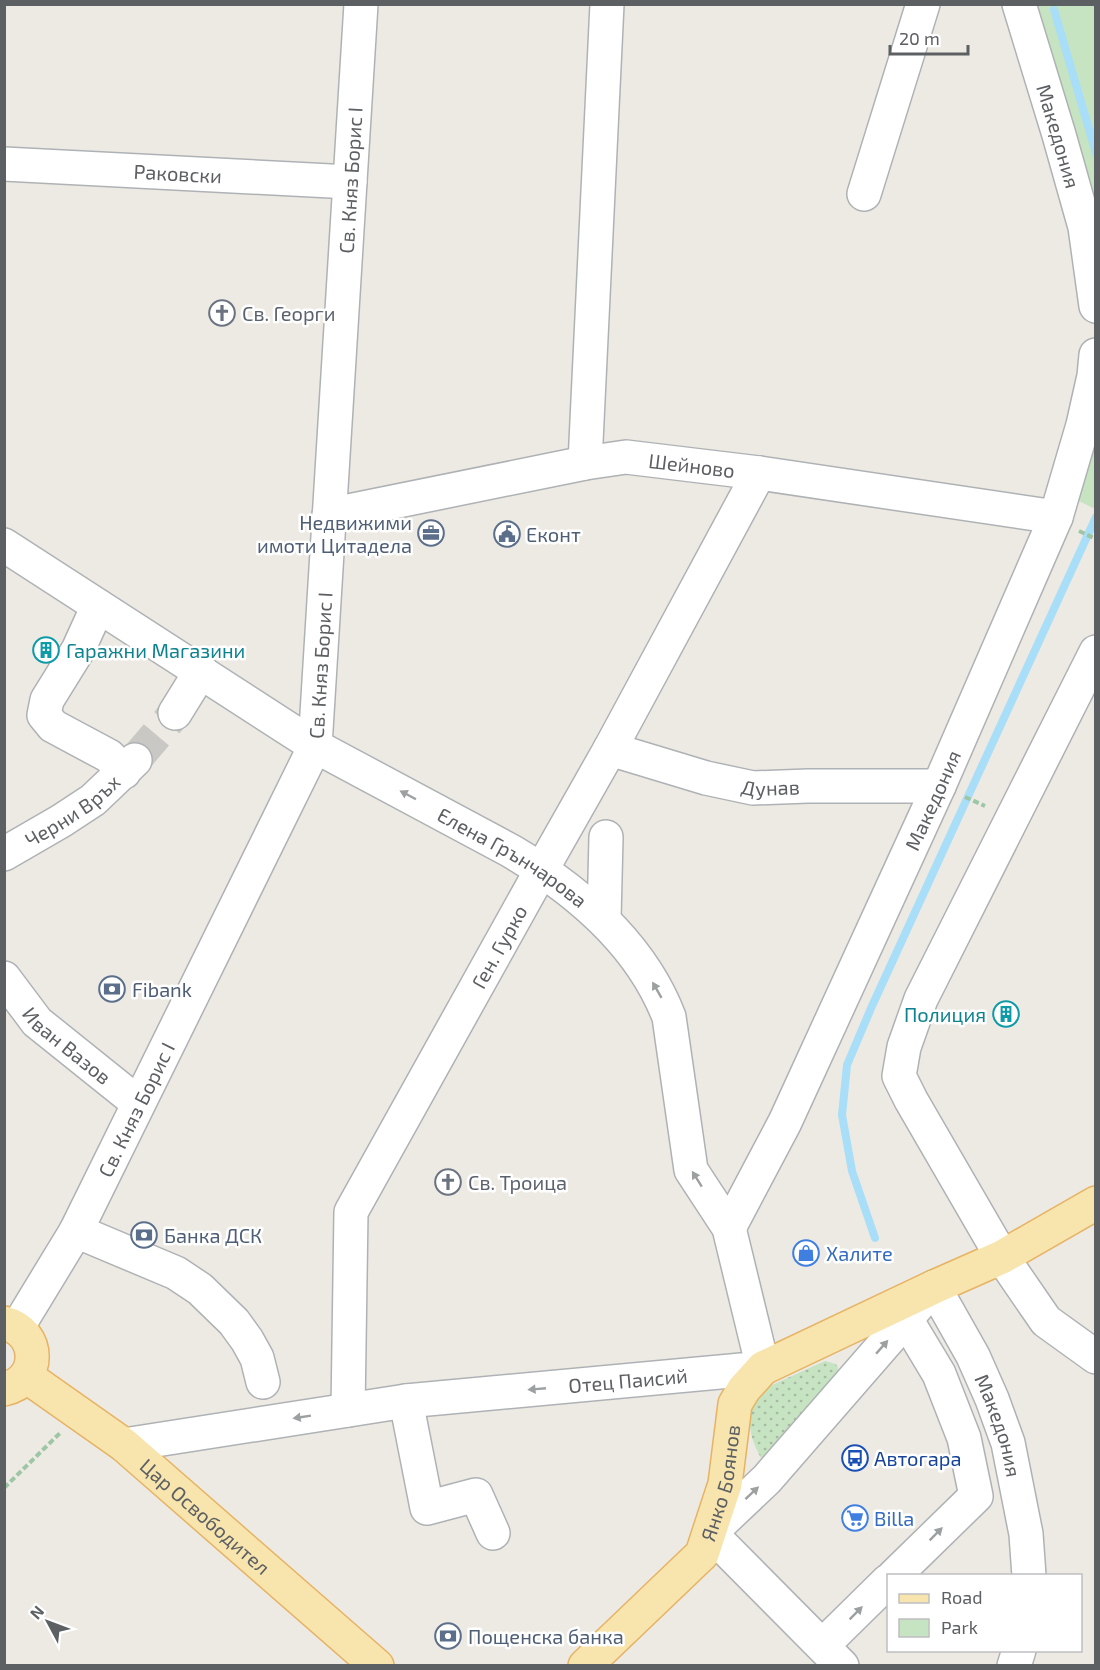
<svg xmlns="http://www.w3.org/2000/svg" width="1100" height="1670" font-family="'Exo 2',sans-serif">
  <style>
    .grass { fill: url(#grass-dots) }
    .park { fill: #c6e3c2 }
    .lines { fill: none; stroke-linecap: round; stroke-linejoin: round }
    .stream { stroke: #a9def8; stroke-width: 8 }
    .minor-tunnel { stroke: #c9c8c4; stroke-width: 33; stroke-dasharray: 33 16; stroke-linecap: butt }
    .minor-casing { stroke: #afb2b5; stroke-width: 36 }
    .major-casing { stroke: #e6b364; stroke-width: 36 }
    .path { stroke: #9dc6a4; stroke-width: 4; stroke-dasharray: 6 3; stroke-linecap: butt }
    .minor { stroke: #fff; stroke-width: 33 }
    .major { stroke: #f8e4ad; stroke-width: 33 }
    .oneway { fill: #9da0a1 }
    .labels { text-anchor: middle; dominant-baseline: central; stroke-width: 5; stroke-linejoin: round; paint-order: stroke }
    .street-label { font-size: 20px; fill: #5c6063; stroke: #fff }
    .worship-label { font-size: 20px; fill: #5b616d; stroke: #fff; text-anchor: start }
    .service-label { font-size: 20px; fill: #4e5e75; stroke: #fff; text-anchor: start }
    .culture-label { font-size: 20px; fill: #0d838f; stroke: #fff; text-anchor: start }
    .shop-label { font-size: 20px; fill: #366cbe; stroke: #fff; text-anchor: start }
    .transit-label { font-size: 20px; fill: #164399; stroke: #fff; text-anchor: start }
  </style>
  <defs>
    <pattern id="grass-dots" width="8" height="8" patternUnits="userSpaceOnUse" patternTransform="scale(1.5)"><rect width="8" height="8" fill="#c6e3c2"/><path d="M2 2h.1M6 6h.1" fill="none" stroke="#a4bba1" stroke-width="1.8" stroke-linecap="round"/></pattern>
  </defs>
  <rect width="100%" height="100%" fill="#edeae4"/>
  <path class="grass" d="M825 1361 836 1364 841 1375 771 1455 761 1458C748 1435 748 1420 752 1394Z"/>
  <path class="park" d="M1028 5H1095V214Z
    M1095 425V509L1073 498Z"/>
  <g class="lines">
    <path class="stream" d="M1054 10 1096 153
      M875 1238 852 1171 842 1115 847 1065 872 1006 1096 517"/>
    <path class="minor-tunnel" d="M135 760 175 713"/>
    <g class="minor-casing">
      <g id="minor">
        <path id="s1" d="M1019 4 1059 135 1085 227 1096 306"/>
        <path id="s2" d="M4 164 350 182"/>
        <path d="M864 194 923 4"/>
        <path d="M585 463 607 4"/>
        <path id="s3" d="M329 515 585 463 626 457 759 473 1056 517"/>
        <path id="s4" d="M4 545 315 746 511 851C577 890 641 944 669 1017L691 1170 729 1228 763 1368 406 1401 124 1445"/>
        <path d="M98 606 78 650 47 700 44 715 53 726 109 756 124 772"/>
        <path d="M1096 652 921 999 904 1047 899 1076 911 1100 1002 1257 1046 1321 1096 1357"/>
        <path d="M175 713 201 671"/>
        <path id="s5" d="M610 749 706 778 753 788 808 786H939"/>
        <path id="s6" d="M4 854 61 821 93 800 135 760"/>
        <path d="M604 919 606 837"/>
        <path id="s7" d="M4 978 37 1022 138 1103"/>
        <path id="s8" d="M729 1228 785 1122 939 786 1056 517 1083 425 1094 376 1096 355"/>
        <path d="M76 1231 176 1273 200 1289 234 1322 247 1340 257 1358 263 1382"/>
        <path id="s9" d="M17 1328 76 1231 315 746 361 4"/>
        <path d="M406 1401 427 1508 476 1495 493 1533"/>
        <path id="s10" d="M348 1410 351 1212 542 869 610 749 759 473"/>
        <path d="M894 1576 976 1496 964 1438 939 1374 906 1319"/>
        <path d="M823 1645 888 1581"/>
        <path id="s11" d="M842 1666 710 1533 767 1479 934 1287 973 1356 992 1399 1008 1443 1026 1534 1029 1576"/>
        <path d="M1014 1666 1019 1650"/>
      </g>
    </g>
    <g class="major-casing">
      <g id="major">
        <path d="M4 1323C41 1332 42 1381 4 1389"/>
        <path id="s12" d="M26 1376 124 1445 377 1666"/>
        <path id="s13" d="M585 1666 702 1554 725 1484 735 1404 744 1389 763 1368 934 1287 1002 1257 1096 1203"/>
      </g>
    </g>
    <path class="path" d="M1079 531 1096 539
      M965 797 985 806
      M4 1488 60 1433"/>
    <use href="#minor" class="minor"/>
    <use href="#major" class="major"/>
  </g>
  <defs><path id="oneway-solid" d="M-6-.8H1V-3.2L6.5 0L1 3.2V.8H-6Z" transform="scale(1.5)"/></defs>
  <g class="oneway">
    <use href="#oneway-solid" transform="translate(408 795) rotate(-152)"/>
    <use href="#oneway-solid" transform="translate(657 990) rotate(-120)"/>
    <use href="#oneway-solid" transform="translate(697 1179) rotate(-122)"/>
    <use href="#oneway-solid" transform="translate(882 1347) rotate(-49)"/>
    <use href="#oneway-solid" transform="translate(537 1389) rotate(175)"/>
    <use href="#oneway-solid" transform="translate(302 1417) rotate(171)"/>
    <use href="#oneway-solid" transform="translate(752 1493) rotate(-43)"/>
    <use href="#oneway-solid" transform="translate(936 1534) rotate(-45)"/>
    <use href="#oneway-solid" transform="translate(856 1613) rotate(-45)"/>
  </g>
  <defs>
    <g id="church-ring" transform="scale(1.35)"><circle r="9.5" fill="#fff" stroke="#6b7280" stroke-width="1.5"/><path d="M-1.2-6h2.4v3.5h3.3v2.4h-3.3V6h-2.4V-.1h-3.3v-2.4h3.3Z" fill="#6b7280"/></g>
    <g id="office-ring" transform="scale(1.35)"><circle r="9.5" fill="#fff" stroke="#5c6f8a" stroke-width="1.5"/><path d="M-6-3h4V-5.5h4V-3h4V5H-6ZM-1-4.5V-3h2v-1.5ZM-6 0V1H6V0Z" fill="#5c6f8a"/></g>
    <g id="civic-ring" transform="scale(1.35)"><circle r="9.5" fill="#fff" stroke="#5c6f8a" stroke-width="1.5"/><path d="M-.6-6.5H3V-4.5H.6V-3L4-1V1h2V6H-6V1h2V-1L-.6-3ZM-1.2 2.5V6h2.4V2.5Z" fill="#5c6f8a"/></g>
    <g id="building-ring" transform="scale(1.35)"><circle r="9.5" fill="#fff" stroke="#0f9aa8" stroke-width="1.5"/><path d="M-4-6H4V6H1V3H-1V6H-4ZM-2.5-4.3h1.7v1.8h-1.7ZM.8-4.3h1.7v1.8H.8ZM-2.5-1h1.7V.8h-1.7ZM.8-1h1.7V.8H.8Z" fill="#0f9aa8"/></g>
    <g id="bank-ring" transform="scale(1.35)"><circle r="9.5" fill="#fff" stroke="#5c6f8a" stroke-width="1.5"/><path d="M-6-4H6V4H-6ZM0-2.3a2.3 2.3 0 1 0 0 4.6a2.3 2.3 0 1 0 0-4.6Z" fill="#5c6f8a"/></g>
    <g id="shop-ring" transform="scale(1.35)"><circle r="9.5" fill="#fff" stroke="#3f7fe0" stroke-width="1.5"/><path d="M-5-2.5h2.3a2.7 3.5 0 0 1 5.4 0H5L5.5 6h-11ZM-1.5-2.5h3a1.5 2.3 0 0 0-3 0Z" fill="#3f7fe0"/></g>
    <g id="bus-ring" transform="scale(1.35)"><circle r="9.5" fill="#fff" stroke="#1a4fb4" stroke-width="1.5"/><path d="M-5-6H5V4H4V6H2V4H-2V6H-4V4H-5ZM-3.5-4V0h7V-4ZM-3.5 1.2v1.5H-2V1.2ZM2 1.2v1.5H3.5V1.2Z" fill="#1a4fb4"/></g>
    <g id="supermarket-ring" transform="scale(1.35)"><circle r="9.5" fill="#fff" stroke="#3f7fe0" stroke-width="1.5"/><path d="M-6-5.5h2.5l.6 2H6L4.5 2H-2.5L-4.4-4H-6ZM-1.5 3.2a1.3 1.3 0 1 0 .1 0ZM3 3.2a1.3 1.3 0 1 0 .1 0Z" fill="#3f7fe0"/></g>
  </defs>
  <g fill-rule="evenodd">
    <use href="#church-ring" x="222" y="313"/>
    <use href="#office-ring" x="431" y="533"/>
    <use href="#civic-ring" x="507" y="534"/>
    <use href="#building-ring" x="46" y="650"/>
    <use href="#bank-ring" x="112" y="989"/>
    <use href="#building-ring" x="1006" y="1014"/>
    <use href="#church-ring" x="448" y="1182"/>
    <use href="#bank-ring" x="144" y="1235"/>
    <use href="#shop-ring" x="806" y="1253"/>
    <use href="#bus-ring" x="855" y="1458"/>
    <use href="#supermarket-ring" x="855" y="1518"/>
    <use href="#bank-ring" x="448" y="1636"/>
  </g>
  <g class="labels">
    <g class="street-label">
      <text stroke="none"><textPath href="#s1" startOffset="138">Македония</textPath></text>
      <text stroke="none"><textPath href="#s2" startOffset="174">Раковски</textPath></text>
      <text stroke="none"><textPath href="#s9" startOffset="1221">Св. Княз Борис I</textPath></text>
      <text stroke="none"><textPath href="#s3" startOffset="369">Шейново</textPath></text>
      <text stroke="none"><textPath href="#s9" startOffset="735">Св. Княз Борис I</textPath></text>
      <text stroke="none"><textPath href="#s5" startOffset="166">Дунав</textPath></text>
      <text stroke="none"><textPath href="#s8" startOffset="474">Македония</textPath></text>
      <text stroke="none"><textPath href="#s6" startOffset="81">Черни Връх</textPath></text>
      <text stroke="none"><textPath href="#s4" startOffset="597">Елена Грънчарова</textPath></text>
      <text stroke="none"><textPath href="#s10" startOffset="502">Ген. Гурко</textPath></text>
      <text stroke="none"><textPath href="#s7" startOffset="93">Иван Вазов</textPath></text>
      <text stroke="none"><textPath href="#s9" startOffset="249">Св. Княз Борис I</textPath></text>
      <text transform="translate(628 1380) rotate(-5)">Отец Паисий</text>
      <text stroke="none"><textPath href="#s11" startOffset="674">Македония</textPath></text>
      <text stroke="none"><textPath href="#s13" startOffset="236">Янко Боянов</textPath></text>
      <text stroke="none"><textPath href="#s12" startOffset="228">Цар Освободител</textPath></text>
    </g>
    <g class="worship-label">
      <text x="242" y="313">Св. Георги</text>
      <text x="468" y="1182">Св. Троица</text>
    </g>
    <g class="service-label">
      <text x="412" y="522" text-anchor="end">Недвижими<tspan x="412" dy="23">имоти Цитадела</tspan></text>
      <text x="526" y="534">Еконт</text>
      <text x="132" y="989">Fibank</text>
      <text x="164" y="1235">Банка ДСК</text>
      <text x="468" y="1636">Пощенска банка</text>
    </g>
    <g class="culture-label">
      <text x="66" y="650">Гаражни Магазини</text>
      <text x="986" y="1014" text-anchor="end">Полиция</text>
    </g>
    <g class="shop-label">
      <text x="826" y="1253">Халите</text>
      <text x="874" y="1518">Billa</text>
    </g>
    <g class="transit-label">
      <text x="874" y="1458">Автогара</text>
    </g>
  </g>
  <rect width="1100" height="1670" fill="none" stroke="#5c6063" stroke-width="12"/>
  <rect x="887" y="1574" width="195" height="78" fill="#ffffff" stroke="#bebfc1" stroke-width="1.5"/>
  <rect x="899" y="1594" width="30" height="9" fill="#f8e4ad" stroke="#bebfc1" stroke-width="1.5"/>
  <text x="941" y="1604" font-size="18" fill="#5c6063">Road</text>
  <rect x="899" y="1619" width="30" height="18" fill="#c6e3c2" stroke="#bebfc1" stroke-width="1.5"/>
  <text x="941" y="1634" font-size="18" fill="#5c6063">Park</text>
  <g transform="translate(48 1622) rotate(311)" stroke="#ffffff" stroke-width="4.5" paint-order="stroke">
  <path d="M0-4.5L10 22L0 15L-10 22Z" fill="#5c6063"/>
  <text y="-9" font-size="16" font-weight="bold" text-anchor="middle" fill="#5c6063">N</text>
  </g>
  <path d="M890 45v9h78v-9" fill="none" stroke="#5c6063" stroke-width="3"/>
  <text x="899" y="45" font-size="18" fill="#5c6063" stroke="#ffffff" stroke-width="4.5" paint-order="stroke">20 m</text>
</svg>
